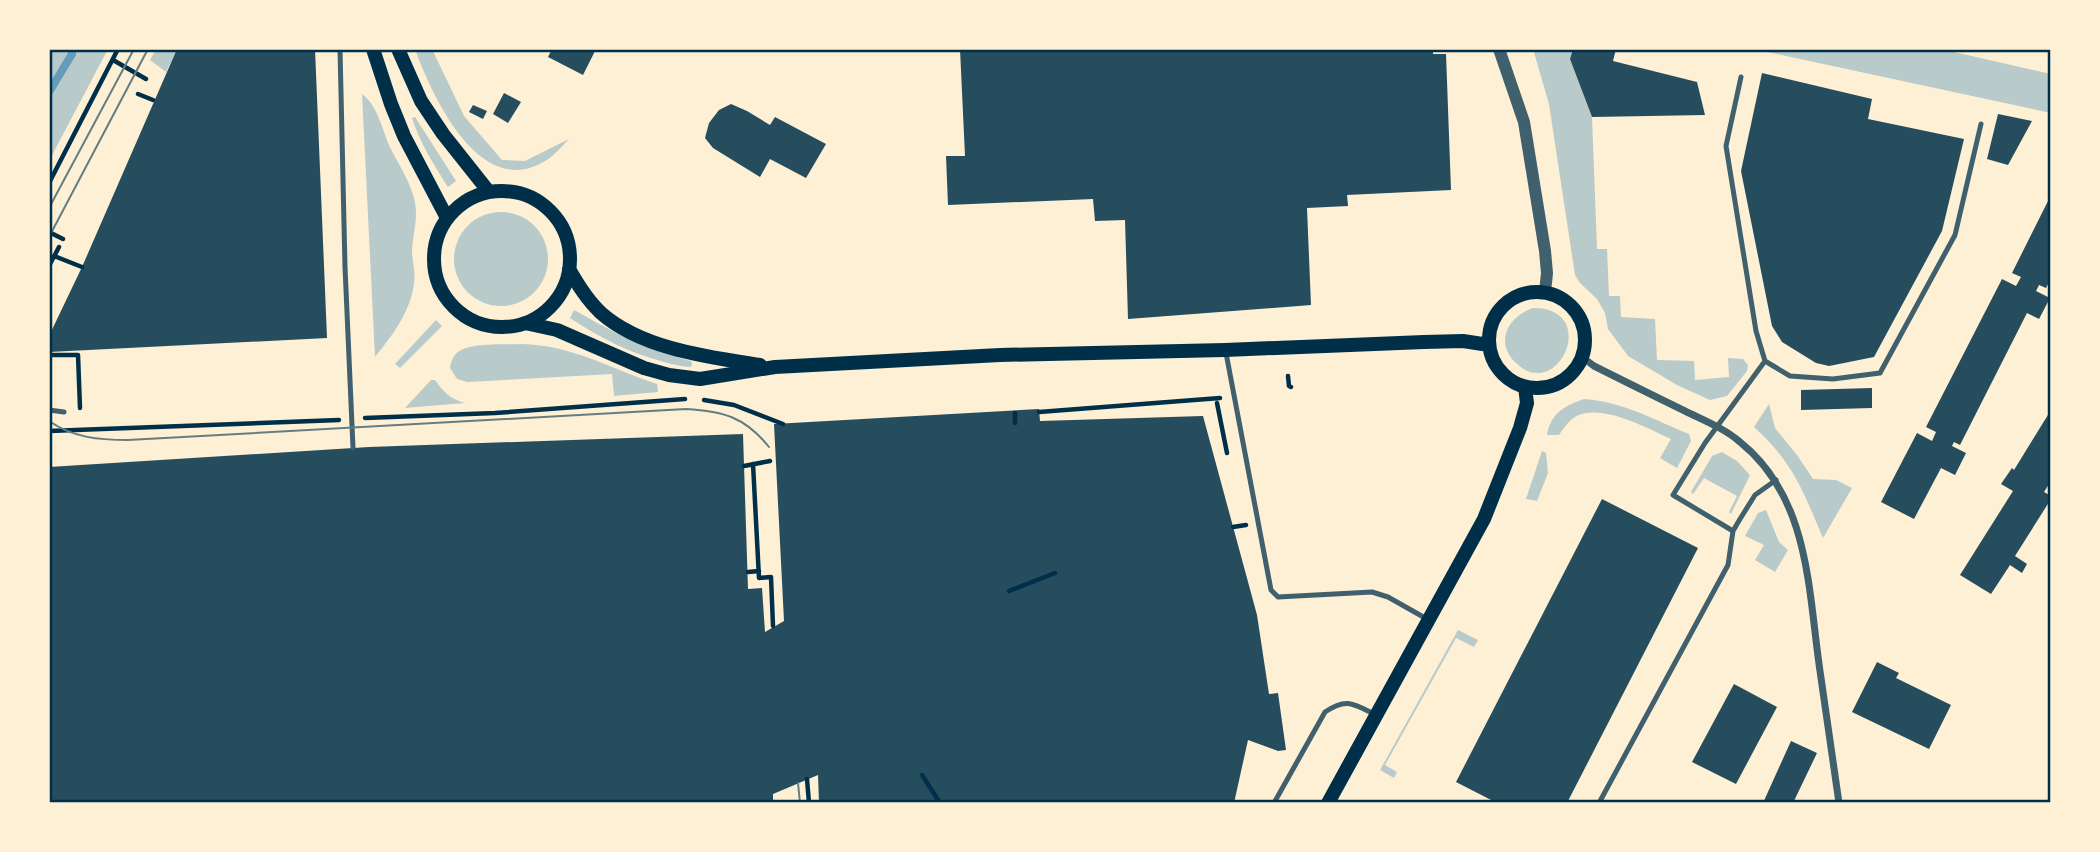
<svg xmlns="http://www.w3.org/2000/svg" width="2100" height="852" font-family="Overpass,sans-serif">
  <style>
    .green { fill: #b9caca }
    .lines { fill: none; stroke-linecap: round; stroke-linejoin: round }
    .stream { stroke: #669bbc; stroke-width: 8 }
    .building { fill: #264d5e }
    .path { stroke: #003049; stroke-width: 4.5 }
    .service { stroke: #3f606c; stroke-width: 5 }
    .minor { stroke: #3f606c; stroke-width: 7 }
    .tertiary { stroke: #3f606c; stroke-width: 12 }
    .secondary { stroke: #003049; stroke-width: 14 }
    .tram { stroke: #657d81; stroke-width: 2 }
    .neatline { fill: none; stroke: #003049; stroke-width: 2.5 }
  </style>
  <rect width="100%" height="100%" fill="#fdf0d5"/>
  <path class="green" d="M49 49H108L49 161Z
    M156 49H177L166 72 150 60Z
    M415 49H432L464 116 502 160 525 161 569 139C562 146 554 156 545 161 480 201 432 96 415 49Z
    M1533 49H1573L1570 59 1592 117 1597 249H1607L1609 296H1620L1621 317 1655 319 1657 360 1694 361 1695 380 1729 377 1728 358 1743 359 1748 365 1747 371 1727 396 1710 400 1677 385 1628 356 1608 329 1605 313 1597 299 1580 283 1575 275 1549 104Z
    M1753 49H1941L2051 74V113Z
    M362 94C377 105 382 128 389 145 397 162 409 179 414 198 419 217 413 232 412 251 412 261 416 272 414 283 411 311 392 336 375 357Z
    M415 117 456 181 448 187C434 165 420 143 412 118Z
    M454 259a47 47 0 1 1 94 0a47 47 0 1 1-94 0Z
    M1533 308C1602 308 1557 405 1515 362 1494 341 1509 316 1533 308Z
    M574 310C613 332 646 350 691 361L692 364 691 367C682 367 673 364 664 362 630 353 600 338 570 318Z
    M436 320 442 326 400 368 395 364Z
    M522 344C572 345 611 369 657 384L658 392 614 396 612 374 467 382 457 379 450 368C451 362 453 356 458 352 471 342 506 345 522 344Z
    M431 380H435C444 393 451 399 465 403L405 408Z
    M1584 399C1624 402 1652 419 1689 434L1691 441 1677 468 1660 458 1671 439C1647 428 1605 405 1579 415 1570 418 1564 428 1559 435H1547C1551 413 1564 406 1584 399Z
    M1769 404 1775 428 1797 455 1813 479 1836 480 1852 488 1823 538C1803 491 1793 462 1754 427Z
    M1542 451 1546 453 1548 473 1537 501 1526 499Z
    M1722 452 1737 461 1750 475 1731 514 1729 512 1737 496 1704 478 1693 494 1691 492 1712 456Z
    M1766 510 1779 542 1788 550 1775 572 1755 560 1764 545 1745 536 1758 513Z
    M1458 630 1478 640 1474 647 1456 638 1385 765 1397 772 1394 778 1380 770Z"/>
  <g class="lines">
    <path class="stream" d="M49 92 72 54V49"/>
  </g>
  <path class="building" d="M177 49H315L327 338 49 352V336L82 267Z
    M552 49H596L583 75 548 57Z
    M960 49H1433V54H1446L1451 190 1347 195 1348 206 1307 208 1311 305 1128 319 1125 220 1095 221 1093 199 948 205 946 156H965Z
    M1573 49H1616L1613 61 1697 82 1705 115 1592 117 1570 59Z
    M1762 73 1872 99 1868 119 1964 139 1942 231 1874 357 1829 366 1816 363 1782 342 1772 326 1741 171Z
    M504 93 521 102 508 123 493 114Z
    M731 104 747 111 770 125 775 117 826 144 806 178 770 159 760 177 713 148 705 138 709 123 719 110Z
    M473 105 487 111 483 119 469 112Z
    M1998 114 2032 121 2008 165 1987 159Z
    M2051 195V278L2046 288 2039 285 2036 291 2050 298 2039 319 2027 313 1960 445 1954 442 1952 446 1966 453 1955 475 1941 468 1914 519 1881 502 1917 433 1932 441 1936 432 1926 427 2002 279 2016 286 2021 277 2012 273Z
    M1872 388V408L1801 410V390Z
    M1039 409 1040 421 1203 416 1257 615 1269 694 1278 693 1286 750 1278 751 1248 740 1234 803H819L818 775 773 794V803H49V467L369 447 743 434 748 589 762 588 765 632 784 621 774 424Z
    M2051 410V481L2044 492 2051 496V499L2015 556 2027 564 2022 573 2010 565 1991 594 1960 575 2013 491 2001 484 2012 468 2014 470Z
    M1602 499 1698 548 1567 803H1497L1456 782Z
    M1877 662 1899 673 1896 678 1951 705 1929 749 1852 712Z
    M1734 684 1777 707 1736 784 1692 762Z
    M1791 741 1817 753 1793 803H1763Z"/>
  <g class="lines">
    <path class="path" d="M113 60 146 79
      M138 94 153 100
      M49 183 118 49
      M49 232 63 239
      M54 256 82 267
      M49 266 59 247
      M49 355H78L80 408
      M1288 376 1289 386 1291 387
      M704 400 734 405 783 424
      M1217 403 1227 453
      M1039 412 1220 398
      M1015 413V423
      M365 418 495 413 685 399
      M49 431 339 420
      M753 464 759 578 771 577 773 626
      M744 466 770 461
      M1233 527 1246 525
      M748 572 759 571
      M1009 591 1055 573
      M922 775 940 803
      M807 779 809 803"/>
    <path class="service" d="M340 49 345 267 353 448
      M1226 353 1271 590 1278 597 1372 592 1388 597 1427 619
      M1765 361 1790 376 1833 379 1880 373 1955 235 1981 124
      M49 410 64 412
      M1733 531 1673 495 1705 443 1765 361 1756 331 1726 146 1741 77
      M1274 803 1325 712C1347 697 1354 704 1376 715
      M1599 803 1728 565 1733 531 1740 519 1755 495 1776 480"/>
    <path class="minor" d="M1582 357 1594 366C1624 381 1654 396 1685 411 1703 420 1724 428 1740 442 1810 498 1808 590 1820 671 1826 715 1833 759 1839 803"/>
    <path class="tertiary" d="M1499 49 1524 122 1545 251 1547 273 1545 292"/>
    <path class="secondary" d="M373 49 391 104 404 136 447 218
      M398 49 421 101 443 134 489 192
      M434 259a68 68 0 1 1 136 0a68 68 0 1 1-136 0Z
      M569 269C578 285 587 300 601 313 642 349 708 357 760 365
      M1489 340a48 48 0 1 1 96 0a48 48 0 1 1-96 0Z
      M525 323 557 330 644 368 669 375 700 379 775 367 1000 355 1225 350 1424 342 1463 341 1489 345
      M1328 803 1484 519 1520 428 1527 403 1525 387"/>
    <path class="tram" d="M49 208 134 49
      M49 237 148 49
      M49 421C74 438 99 440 128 440L686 409C723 411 745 417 769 447
      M798 783 800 803"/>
  </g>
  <rect width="2100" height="852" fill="none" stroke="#fdf0d5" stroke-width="102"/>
  <rect x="51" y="51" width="1998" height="750" class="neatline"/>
</svg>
